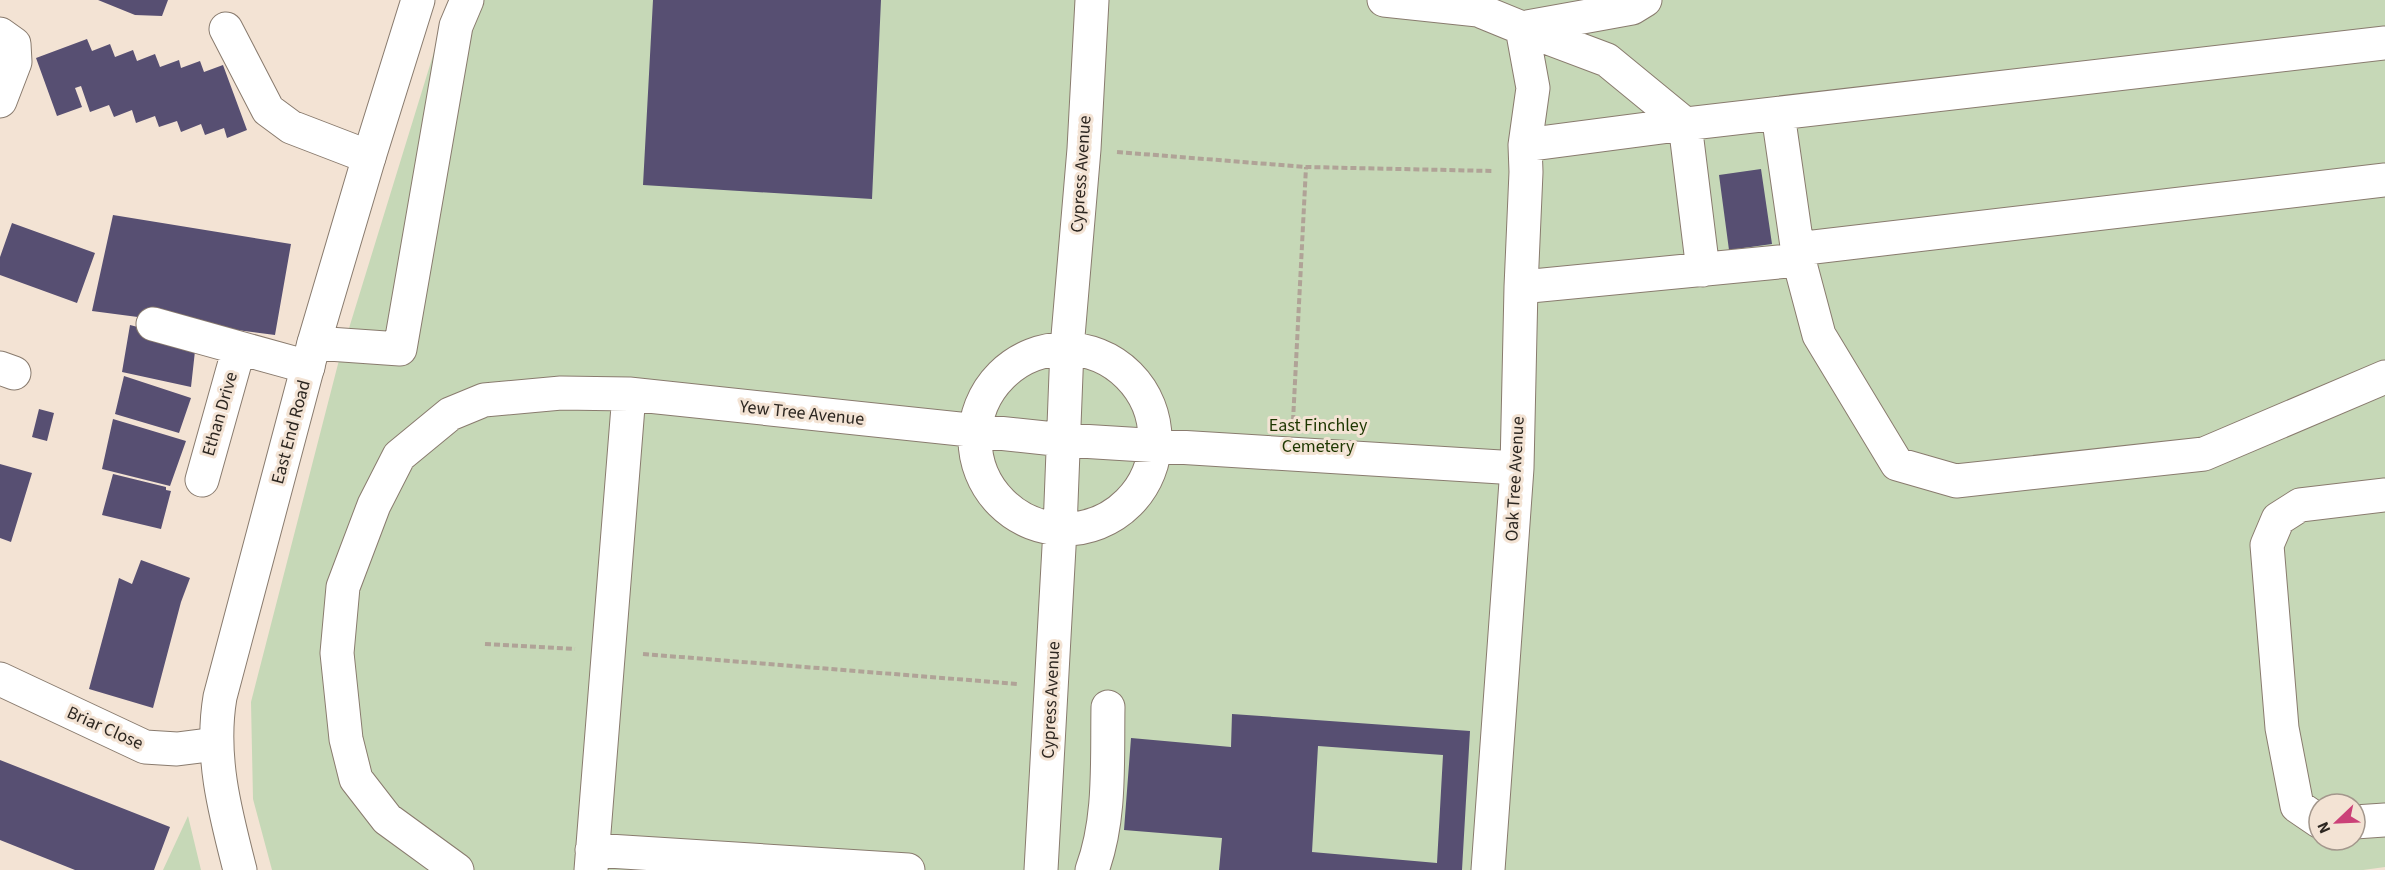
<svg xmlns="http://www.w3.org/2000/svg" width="2385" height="870" font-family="'Source Sans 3',sans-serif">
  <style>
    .green { fill: #c6d8b7; fill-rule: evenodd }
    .building { fill: #574f72; fill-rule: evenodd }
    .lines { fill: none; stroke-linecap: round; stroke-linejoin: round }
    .minor-casing { stroke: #897b6e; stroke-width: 35 }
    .major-casing { stroke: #897b6e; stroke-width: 35 }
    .path { stroke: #b0a397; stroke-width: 4; stroke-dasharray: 6 3; stroke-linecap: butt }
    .minor { stroke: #fff; stroke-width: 33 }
    .major { stroke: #fff; stroke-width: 33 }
    .labels { text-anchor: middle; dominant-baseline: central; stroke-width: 6; stroke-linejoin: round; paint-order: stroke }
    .street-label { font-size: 18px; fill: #2c2620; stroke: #f3e3d4 }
    .park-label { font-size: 18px; fill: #1e3700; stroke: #f3e3d4 }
  </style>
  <rect width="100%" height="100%" fill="#f3e3d4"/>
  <path class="green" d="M450 0H2385V867L2363 870H272L253 799 251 702 338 364ZM2319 804H2355V840H2319Z
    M188 816 201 870H163Z"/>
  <path class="building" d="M98 0H168L162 16 135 15Z
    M653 0H881L872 199 643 185Z
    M87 39 92 51 110 44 115 57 133 50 137 61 155 54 160 67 179 60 181 68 200 61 204 72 223 65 247 130 227 138 224 128 205 135 201 124 181 132 177 121 159 127 155 116 136 123 132 110 114 117 109 105 90 112 81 86 75 88 82 107 57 116 36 58Z
    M1761 169 1772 244 1729 250 1719 175Z
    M113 215 291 244 275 335 92 311Z
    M12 223 95 253 77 303 0 275V257Z
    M130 325 196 342 191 387 122 372Z
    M124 376 191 398 179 433 115 414Z
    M39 409 54 413 47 441 32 437Z
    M113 419 186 441 170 486 102 469Z
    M0 464 32 473 11 542 0 538Z
    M113 474 166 487V490L171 491 161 529 102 515Z
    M141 560 190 578 181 602 153 708 89 689 119 578 132 584Z
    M1232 714 1470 731 1462 870H1219L1222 838 1124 830 1131 738 1231 747ZM1318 746 1443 755 1437 863 1312 852Z
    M0 760 170 827 154 870H75L0 840Z"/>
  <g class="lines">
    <g class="minor-casing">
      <path id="minor" d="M1384 0 1478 10 1522 28 1533 88 1525 145 1526 172 1521 287 1517 468 1488 870
        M1522 28 1607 60 1685 124 1703 270
        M1522 28 1632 8 1645 0
        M226 29 268 110 291 127 369 157
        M0 34 14 44 15 62 0 101
        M1525 145 1685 124 2385 43
        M1797 249 2385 180
        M1799 260 1819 335 1897 464 1956 481 2204 454 2385 377
        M1521 287 1799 260 1778 114
        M153 324 308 367
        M314 343 400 349 456 26 467 0
        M975 439a90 90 0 1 1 180 0a90 90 0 1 1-180 0Z
        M0 368 14 373
        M202 480 239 348
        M0 679 145 747 177 749 216 744
        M2319 821 2297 806 2282 728 2267 545 2278 519 2300 505 2385 495
        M2355 822 2385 820
        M592 850 908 870
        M457 870 387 819 356 779 346 739 337 653 343 587 374 505 399 456 450 414 484 400 561 393 629 394 1064 440 1517 468
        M591 870 629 394
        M1041 870 1060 529 1067 348 1084 149 1092 0
        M1092 870C1111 819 1107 761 1108 707"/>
    </g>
    <g class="major-casing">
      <path id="major" d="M240 870C225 812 210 756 220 697L314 343 369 157 418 0"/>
    </g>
    <path class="path" d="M1117 152 1306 167 1493 171
      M1293 421 1306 167
      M485 644 575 649
      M643 654 1018 684"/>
    <use href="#minor" class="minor"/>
    <use href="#major" class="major"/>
  </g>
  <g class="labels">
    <g class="street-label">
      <text transform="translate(1081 174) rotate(-86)">Cypress Avenue</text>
      <text transform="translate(802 413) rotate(6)">Yew Tree Avenue</text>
      <text transform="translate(220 414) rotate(-74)">Ethan Drive</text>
      <text transform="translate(291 432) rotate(-75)">East End Road</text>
      <text transform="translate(1515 479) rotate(-87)">Oak Tree Avenue</text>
      <text transform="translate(1051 700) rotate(-87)">Cypress Avenue</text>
      <text transform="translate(105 728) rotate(24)">Briar Close</text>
    </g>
    <g class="park-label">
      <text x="1318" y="425">East Finchley<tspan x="1318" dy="21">Cemetery</tspan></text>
    </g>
  </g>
  <g transform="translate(2337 822) rotate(247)"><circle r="28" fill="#f3e3d4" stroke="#a3978c" stroke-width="1.5"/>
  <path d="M0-4.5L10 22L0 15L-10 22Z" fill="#cb4178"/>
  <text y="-9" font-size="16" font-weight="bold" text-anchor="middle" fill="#2c2620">N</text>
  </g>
</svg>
